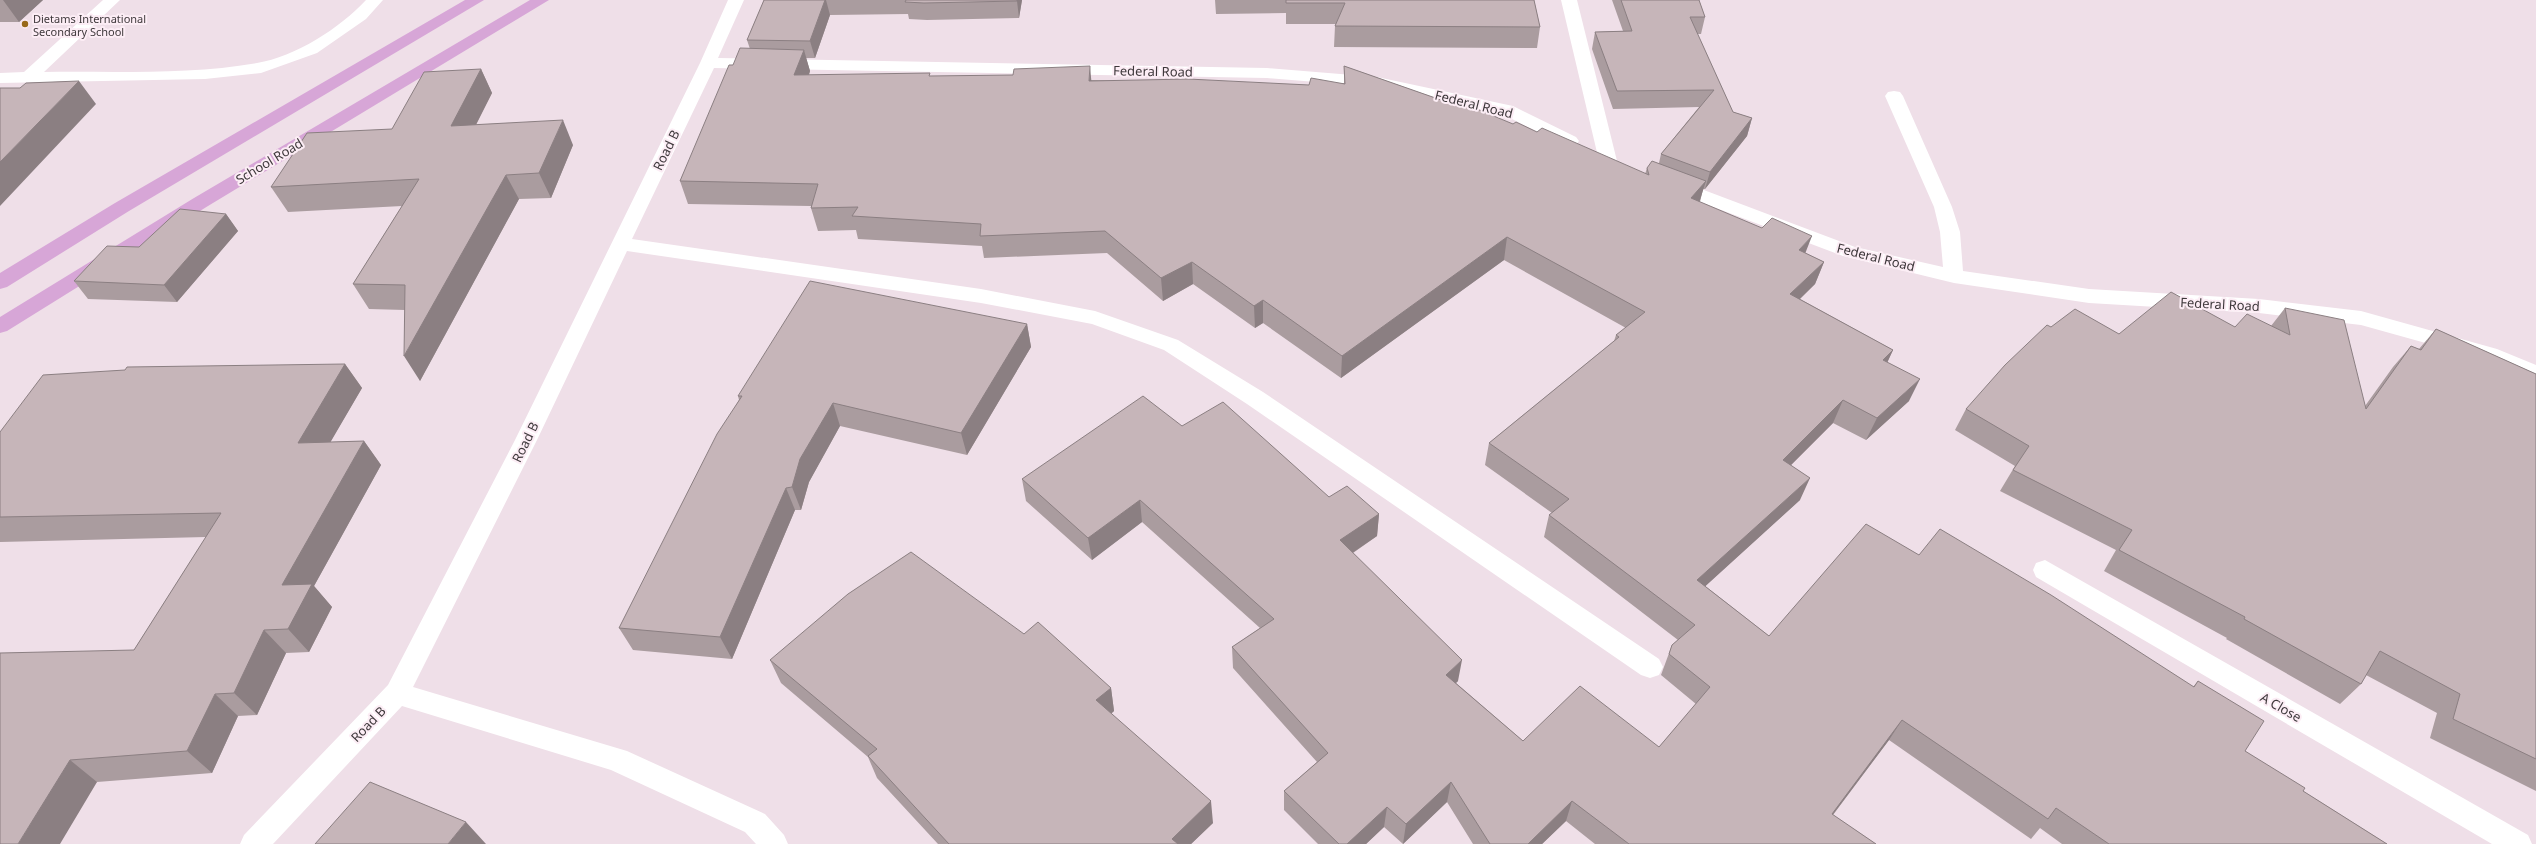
<svg xmlns="http://www.w3.org/2000/svg" width="2536" height="844" font-family="'Noto Sans',sans-serif">
  <style>
    .lines { fill: none; stroke-linecap: round; stroke-linejoin: round }
    .minor { fill: #fff; fill-rule: evenodd }
    .primary { fill: #d7a6d7; fill-rule: evenodd }
    .wall { fill: #aa9c9f }
    .shaded-wall { fill: #8b7f82 }
    .building { fill: #c6b5b9; stroke: #8b7f82 }
    .poi-dot { fill: #986919; stroke: #fcedf5; stroke-width: 1.5 }
    .labels { text-anchor: middle; dominant-baseline: central; stroke-width: 4; stroke-linejoin: round; paint-order: stroke }
    .far-poi-label { font-size: 11px; fill: #3e383b; stroke: #fcedf5; text-anchor: start }
    .street-label { font-size: 13px; fill: #3e383b; stroke: #fcedf5 }
  </style>
  <rect width="100%" height="100%" fill="#efdfe8"/>
  <g class="lines">
    <path class="minor" d="M103 0H120L44 72C112 71 190 75 257 63 295 57 340 28 366 0H383L366 19 317 53 261 73 205 79 0 83V73L24 72Z
      M728 0H744L718 58 1267 68 1377 77 1513 106 1576 137 1579 141 1576 145H1564L1502 114 1377 87 1267 78 714 68 632 239 981 289 1095 311 1178 340 1263 392 1659 659 1663 667 1659 675 1650 678 1641 675 1247 404 1164 350 1092 324 981 303 627 251 537 440 413 687 627 751 765 814 784 835 788 844H756L745 832 611 770 402 706 273 844H240L244 835 388 685 515 440 700 63Z
      M1561 0H1577L1617 161 1614 165H1602L1599 161Z
      M1894 91 1900 92 1903 96 1952 207 1960 232 1963 271 2089 289 2259 299 2361 311 2497 349 2536 365V381L2483 359 2361 325 2259 313 2089 303 1954 283 1843 256 1666 189 1664 185 1666 181H1680L1855 247 1943 267 1940 232 1934 207 1885 96 1888 92Z
      M2045 560 2528 835 2532 844H2492L2036 577 2033 570 2036 563Z"/>
    <path class="primary" d="M465 0H484L129 211 7 287 0 289V273L115 203Z
      M530 0H549L208 206 7 331 0 333V317L194 198Z"/>
  </g>
  <path class="wall" d="M0 0H43L19 22H0Z
    M764 0H1022L1019 18 927 20 909 19 908 14 830 15 815 58H806L810 71 809 75 930 76 1091 80 1309 85 1344 83V66L1464 108 1513 124 1645 174 1647 168 1659 163 1661 154 1699 107 1613 109 1592 49 1595 32 1623 31 1612 0H1699L1705 17 1701 34H1697L1733 112 1752 118 1747 136 1705 189H1703L1700 202 1824 262 1815 284 1800 299 1893 350 1887 362 1909 401 1866 440 1833 423 1791 465 1800 500 1705 586 1769 636 1919 555 2193 687 2198 681 2245 751 2303 791 2387 844H2062L2040 828 2031 839 1889 740 1833 815 1876 844H1595L1566 821 1542 844H1473L1447 802 1403 844 1384 827 1366 844H1318L1284 810V791L1317 762 1233 668 1232 647 1260 628 1142 522 1092 560 1026 501 1022 479 1182 426 1329 497 1379 514 1377 536 1353 553 1458 681 1456 683 1523 741 1659 747 1696 704 1661 675 1672 645 1678 640 1544 537 1549 515 1552 513 1485 465 1489 443 1614 341 1616 335 1626 328 1504 260 1341 378 1263 323 1255 328 1193 284 1163 301 1107 253 984 258 982 246 858 239 856 230 818 231 811 208V206L688 204 680 181 733 65 750 49 747 40Z
    M1215 0H1534L1540 27 1537 48 1334 47 1335 26 1336 24H1286V13L1216 14Z
    M481 69 492 93 476 125 573 145 551 198 519 199 420 381 405 310 369 309 353 284 402 206 288 212 271 187 392 129Z
    M226 214 238 231 177 302 88 299 74 281 139 247Z
    M2285 308 2365 406 2393 367 2411 346 2419 349 2436 329 2536 374V791L2430 738 2437 713 2366 675 2361 684 2340 704 2226 639 2227 638 2104 571 2116 550 2000 491 2015 466 1955 430 1966 409 2051 327 2119 334 2235 327 2271 326Z
    M1027 324 1031 347 967 455 840 426 809 482 801 510H795L732 659 633 650 619 628 739 400 738 396Z
    M345 364 362 388 330 442 364 441 381 465 314 586 332 607 309 652 286 653 257 715 238 716 212 773 97 782 0 844 134 650 206 537 0 542V432Z
    M1024 634 1111 688 1114 711 1111 714 1213 823 1191 844H938L877 778 868 757 781 683 770 660Z"/>
  <path class="shaded-wall" d="M3 0H43L19 22Z
    M825 0H826L830 15 815 58 810 41Z
    M1017 0H1022L1019 18 1017 1Z
    M804 50 810 71 801 97 794 75Z
    M1090 66 1092 88 1089 81Z
    M481 69 492 93 463 150 451 126Z
    M79 81 96 104 0 206V162Z
    M1752 118 1747 136 1705 189 1710 172Z
    M563 120 573 145 551 198 539 173Z
    M506 175 519 199 420 381 404 356Z
    M1706 181 1699 203 1691 198Z
    M226 214 238 231 177 302 164 285Z
    M1812 236 1803 259 1799 250Z
    M1507 237 1504 260 1341 378 1342 356Z
    M1192 262 1193 284 1163 301 1161 278Z
    M1824 262 1815 284 1782 316 1790 294Z
    M1263 300V323L1255 328 1254 306Z
    M1027 324 1031 347 967 455 961 433Z
    M1893 350 1883 372V360Z
    M345 364 362 388 316 467 298 443Z
    M1920 379 1909 401 1866 440 1877 418Z
    M1843 400 1833 423 1774 482 1783 460Z
    M833 403 840 426 809 482 801 510 792 487 800 459Z
    M364 441 381 465 314 586 332 607 309 652 288 629 282 585Z
    M1810 478 1800 500 1688 602 1697 580Z
    M786 488 795 510 732 659 720 637Z
    M1140 500 1142 522 1092 560 1088 538Z
    M1379 514 1377 536 1339 562 1340 540Z
    M264 630 286 653 257 715 234 693Z
    M1462 660 1458 681 1442 696 1446 675Z
    M1111 688 1114 711 1100 723 1096 700Z
    M215 694 238 716 212 773 187 751Z
    M1902 720 1889 740 1819 833 1832 814Z
    M70 760 97 782 60 844H18Z
    M1451 782 1447 802 1403 844 1406 824Z
    M1211 801 1213 823 1191 844H1173L1172 839Z
    M1572 801 1566 821 1542 844H1528Z
    M1387 807 1384 827 1366 844H1347Z
    M466 822 486 844H448Z"/>
  <path class="building" d="M764 0H825L810 41 747 40Z
    M906 0H1017V1L924 3 905 2Z
    M1286 0H1534L1540 27 1335 26 1345 3H1286Z
    M1621 0H1699L1705 17H1690L1733 112 1752 118 1710 172 1661 154 1714 90 1617 91 1595 32 1632 31Z
    M740 48 804 50 794 75 930 73 929 76 1013 75 1014 69 1090 66 1089 81 1188 79 1309 85 1311 78 1345 84 1344 66 1464 108 1467 105 1513 124 1516 122 1537 132 1542 128 1649 175 1647 168 1652 161 1706 181 1691 198 1762 228 1772 218 1812 236 1799 250 1824 262 1790 294 1893 350 1883 360 1920 379 1877 418 1843 400 1783 460 1810 478 1697 580 1769 636 1866 524 1919 555 1940 529 2051 595 2194 687 2198 681 2264 721 2245 751 2305 788 2303 791 2387 844H2109L2056 808 2048 819 1902 720 1832 814 1876 844H1629L1572 801 1528 844H1490L1451 782 1406 824 1387 807 1347 844H1339L1284 791 1328 753 1232 647 1274 619 1140 500 1088 538 1022 479 1143 396 1182 426 1223 402 1329 497 1347 486 1379 514 1340 540 1462 660 1446 675 1523 741 1580 686 1659 747 1710 687 1669 654 1672 645 1695 625 1549 515 1569 499 1489 443 1619 337 1616 335 1645 312 1507 237 1342 356 1263 300 1254 306 1192 262 1161 278 1105 231 980 236 981 224 852 216 858 207 811 208 818 184 680 181 729 65H733Z
    M481 69 451 126 563 120 539 173 506 175 404 356 405 285 353 284 419 179 271 187 307 133 392 129 424 72Z
    M79 81 0 162V88H20L26 83Z
    M180 209 226 214 164 285 74 281 107 246 139 247Z
    M810 281 1027 324 961 433 833 403 800 459 792 487 786 488 720 637 619 628 717 434 742 396H738Z
    M2171 292 2235 327 2247 314 2290 335 2285 308 2344 320 2366 409 2411 346 2421 350 2436 329 2536 374V759L2453 719 2460 694 2380 651 2361 684 2244 619 2245 617 2119 550 2132 530 2013 470 2029 446 1966 409 2005 365 2047 325 2051 327 2075 309 2119 334Z
    M345 364 298 443 364 441 282 585 312 584 288 629 264 630 234 693 215 694 187 751 70 760 18 844H0V653L134 650 221 513 0 517V432L43 375 125 370 127 367Z
    M911 552 1024 634 1038 622 1111 688 1096 700 1211 801 1172 839 1178 844H949L868 756 877 749 770 660 848 594Z
    M370 782 466 822 448 844H315Z"/>
  <circle class="poi-dot" cx="25" cy="24" r="4"/>
  <g class="labels">
    <g class="far-poi-label">
      <text x="33" y="18">Dietams International<tspan x="33" dy="13">Secondary School</tspan></text>
    </g>
    <g class="street-label">
      <text transform="translate(1153 71) rotate(1)">Federal Road</text>
      <text transform="translate(1474 104) rotate(14)">Federal Road</text>
      <text transform="translate(666 150) rotate(-64)">Road B</text>
      <text transform="translate(269 161) rotate(-31)">School Road</text>
      <text transform="translate(1876 257) rotate(14)">Federal Road</text>
      <text transform="translate(2220 304) rotate(3)">Federal Road</text>
      <text transform="translate(525 442) rotate(-64)">Road B</text>
      <text transform="translate(2281 707) rotate(30)">A Close</text>
      <text transform="translate(368 724) rotate(-46)">Road B</text>
    </g>
  </g>
</svg>
